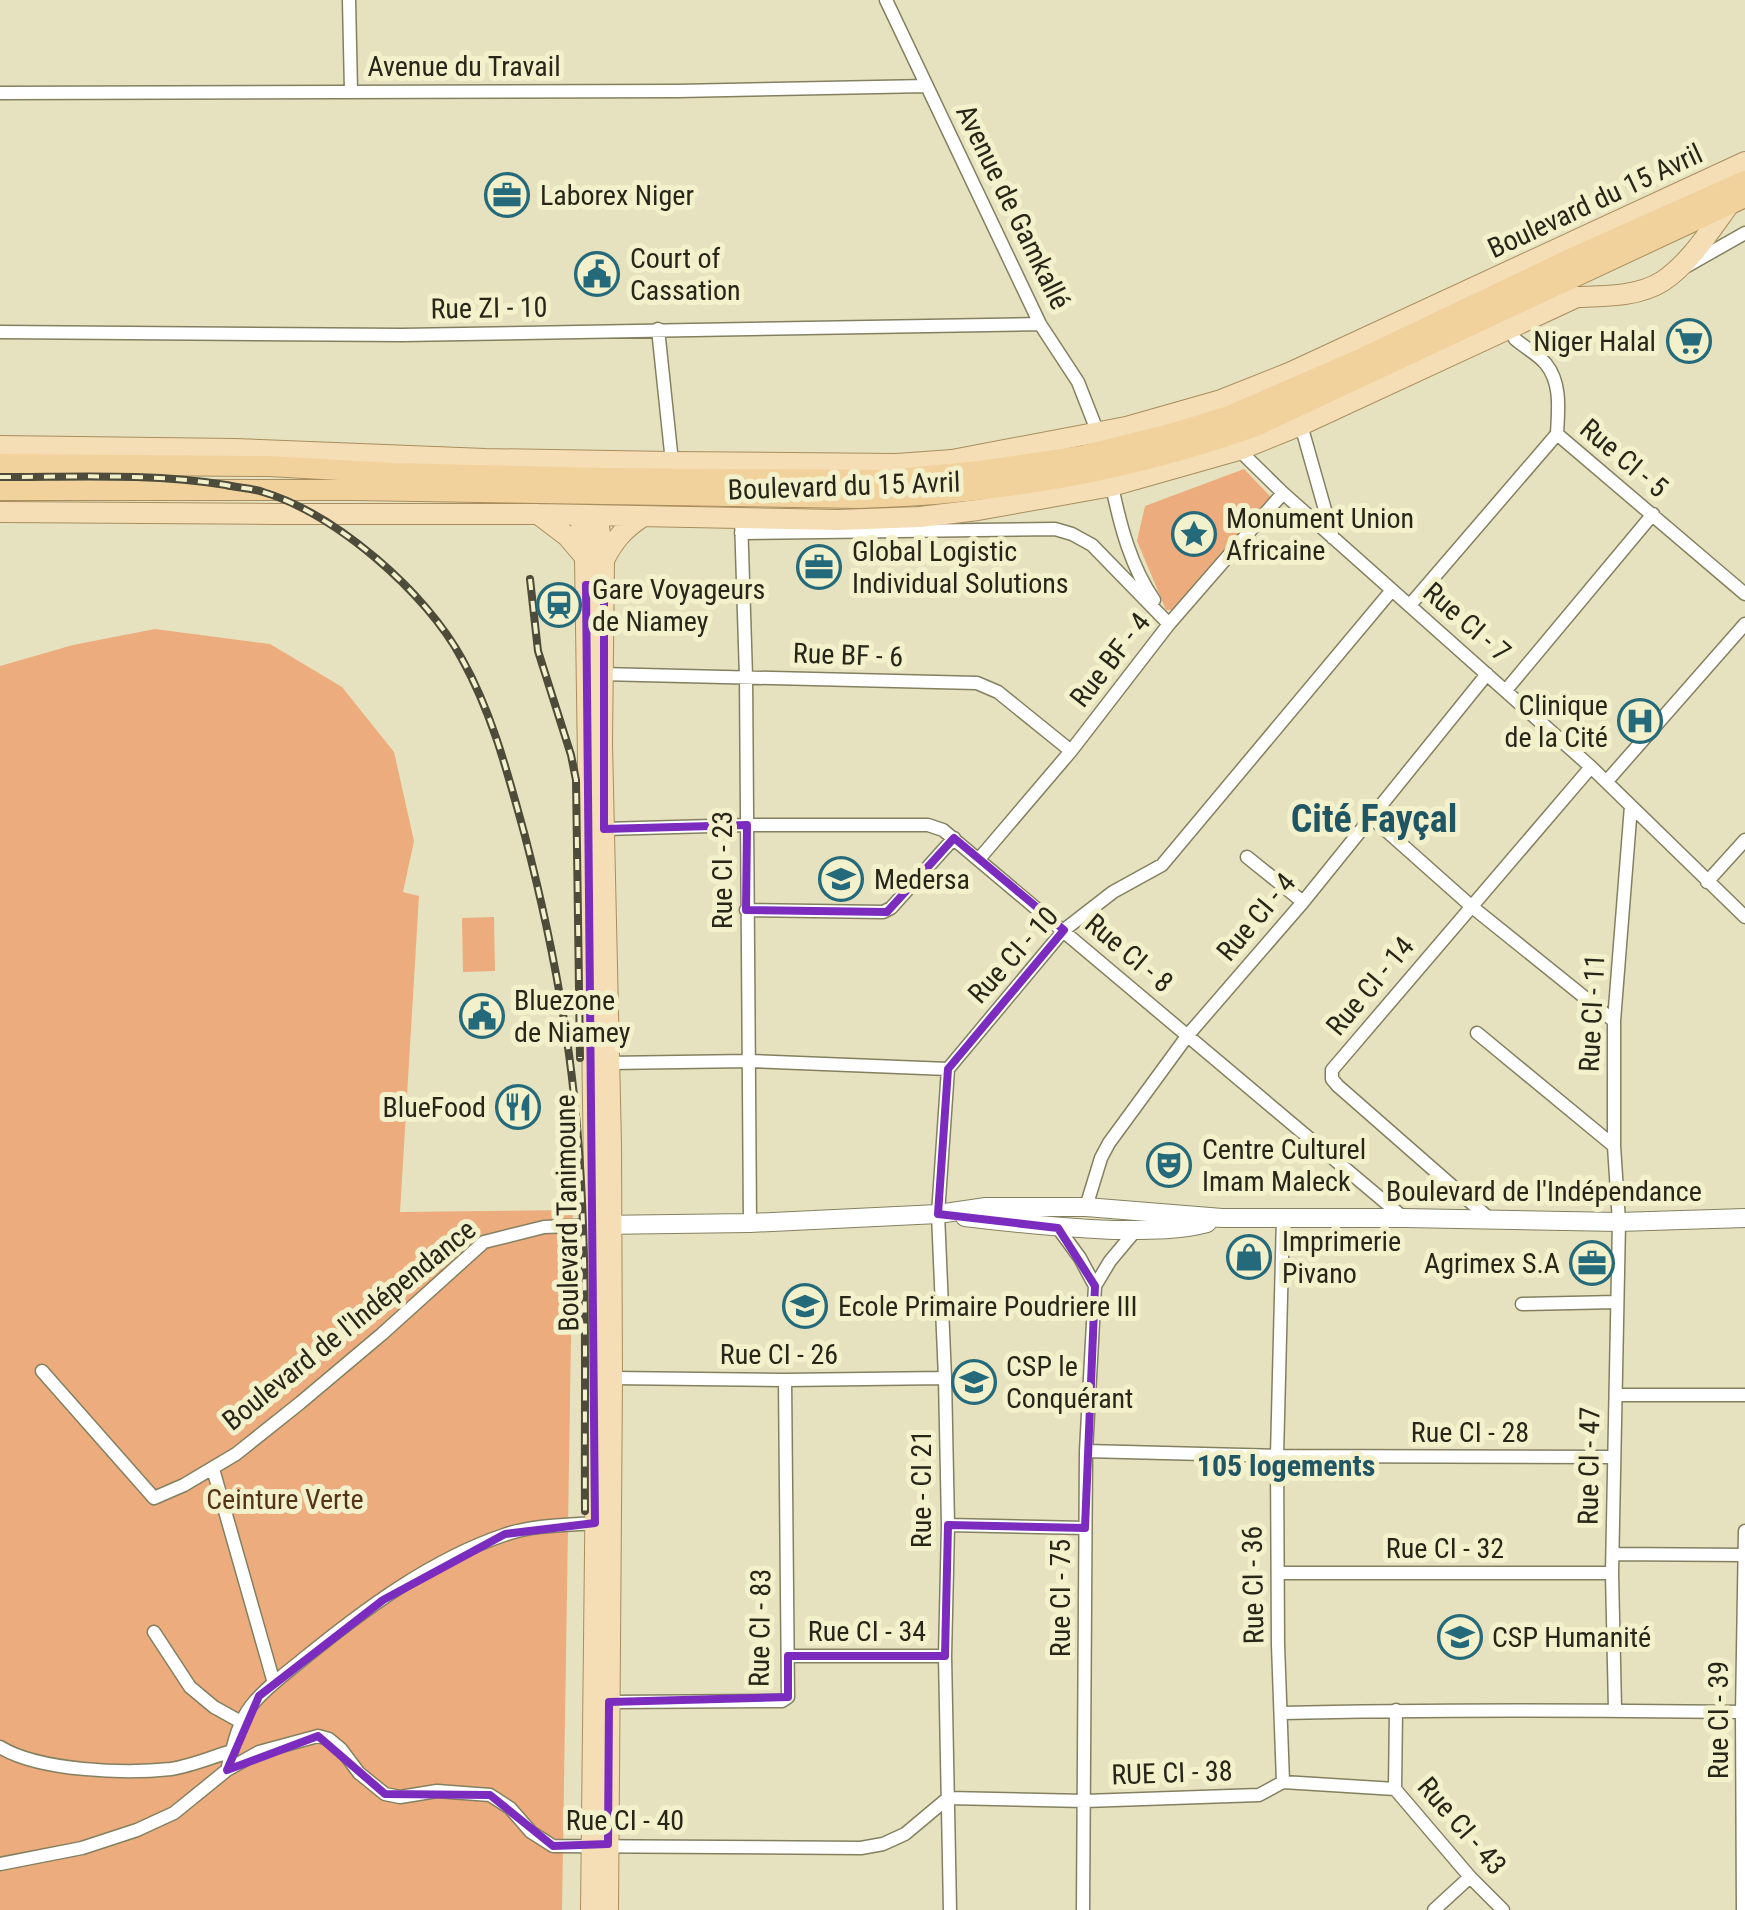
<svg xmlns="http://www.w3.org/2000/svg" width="1745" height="1910" font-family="'Roboto Condensed',sans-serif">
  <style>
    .green { fill: #ecac7d }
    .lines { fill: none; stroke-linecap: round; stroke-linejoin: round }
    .minor-casing { stroke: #838060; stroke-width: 15 }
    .secondary-casing { stroke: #838060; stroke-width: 20 }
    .primary-casing { stroke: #a88e5e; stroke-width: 22 }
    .trunk-casing { stroke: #a88e5e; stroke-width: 22 }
    .minor { stroke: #fff; stroke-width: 12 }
    .secondary { stroke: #fff; stroke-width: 18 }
    .primary { stroke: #f5ddb5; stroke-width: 20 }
    .trunk { stroke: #f2d29c; stroke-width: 20 }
    .rail-casing { stroke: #4d4b39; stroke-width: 8 }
    .rail { stroke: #f3f0cc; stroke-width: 4; stroke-dasharray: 11; stroke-linecap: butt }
    .marked { fill: none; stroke: #7b2cbf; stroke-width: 8; stroke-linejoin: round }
    .labels { text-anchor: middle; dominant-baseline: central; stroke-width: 10; stroke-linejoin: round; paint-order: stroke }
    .street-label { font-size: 28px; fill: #272618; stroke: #f3f0cc }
    .poi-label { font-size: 28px; fill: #272618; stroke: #f3f0cc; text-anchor: start }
    .park-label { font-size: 28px; fill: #553318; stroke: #f3f0cc }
    .neighbourhood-label { font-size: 30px; font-weight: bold; fill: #205664; stroke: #f3f0cc }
    .district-label { font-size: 38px; font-weight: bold; fill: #205664; stroke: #f3f0cc }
  </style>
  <rect width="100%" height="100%" fill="#e6e2bf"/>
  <path class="green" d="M1244 469 1271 497 1175 610H1166L1137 541 1145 506Z
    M155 629 270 644 342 687 394 752 414 841 403 892 419 896 400 1212 573 1210 562 1910H0V666L73 645Z
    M494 917 495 971 463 972 462 918Z"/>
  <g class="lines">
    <g class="minor-casing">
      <path id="minor" d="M349 0 351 91
        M886 0 1040 324 1078 382 1098 433
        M0 93 678 91 927 86
        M1687 266 1745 233
        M658 329 672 462
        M0 332 402 335 1040 324
        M1515 339C1524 347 1539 355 1546 364 1562 384 1558 411 1557 434L1745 594
        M1301 425 1333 538
        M1239 450 1283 493 1591 767 1745 917
        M1112 486C1120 525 1131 567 1154 600
        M741 518 746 677 750 1223
        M741 533 1055 529 1072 534 1092 545 1169 624
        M1410 605 1557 434
        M601 674 977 683 998 692 1071 751
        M1507 689 1653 514
        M1607 781 1745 624
        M1372 818 1471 906 1614 1021
        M604 829 747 825H928L943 830 1404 1218
        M1247 857 1303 902
        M979 859 1071 751 1169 624 1283 493
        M1707 882 1745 840
        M746 910 883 912 891 908 954 838
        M1477 1033 1614 1146
        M608 1063 749 1061 948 1069 1064 930 1113 892 1162 865 1392 590
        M948 1069 938 1214 945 1378 948 1525 945 1656 950 1910
        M1086 1207 1101 1158 1109 1143 1188 1035 1303 902 1487 674
        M1283 1217 1277 1456 1278 1645 1283 1782
        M1491 1220 1338 1086 1332 1079V1070L1591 767
        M1058 1228 1080 1258 1095 1286
        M1522 1304 1617 1302
        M42 1371 154 1498 184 1485 236 1454 300 1403 382 1334 484 1242 544 1227 596 1225
        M612 1378 785 1380 945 1378
        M1616 1395H1745
        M1086 1451 1277 1456 1614 1457
        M213 1469 274 1683
        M948 1525 1085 1528
        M1613 1554 1745 1555
        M1278 1573H1612
        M154 1632 190 1687 214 1707 241 1722
        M788 1656H945
        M609 1702 782 1701 788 1697 785 1380
        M1615 1709 1612 1573 1619 1222 1614 1146V1021L1631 806
        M1396 1710 1395 1789 1470 1877 1503 1910
        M1282 1713C1436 1709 1591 1710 1745 1712
        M0 1747C39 1771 125 1774 171 1769 191 1766 212 1757 232 1751
        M227 1770C233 1748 237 1724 251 1706 265 1688 285 1674 302 1660 362 1611 430 1560 504 1535 532 1525 565 1525 595 1523
        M0 1864 82 1848 137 1830 174 1813 227 1770 259 1752 318 1736 329 1739 341 1749 359 1773 385 1794 400 1797 437 1791 490 1795 510 1808 531 1832 553 1846 861 1848 883 1844 905 1834 948 1798 1085 1801 1259 1795 1283 1782 1395 1789
        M1083 1910 1086 1451 1095 1286 1110 1261 1136 1230
        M1434 1910 1470 1877
        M1743 1910 1742 1712 1745 1531"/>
    </g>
    <g class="secondary-casing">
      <path id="secondary" d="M965 1217C1014 1223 1063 1228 1113 1230 1145 1230 1177 1231 1207 1223
        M597 1225 750 1223 938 1214 986 1207H1086L1222 1218H1404L1619 1222 1745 1218"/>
    </g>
    <g class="primary-casing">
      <path id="primary" d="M0 446 235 449 485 459 672 462 897 464 952 460 1126 427 1221 400 1289 373 1745 162
        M0 512 275 514H538L838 520 920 517 978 510 1112 486 1239 450 1301 425 1577 297C1605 296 1638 297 1663 281 1691 262 1711 229 1731 202
        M538 514 567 536 584 556
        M580 515 585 558 597 1373 591 1910
        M600 516 599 527 604 560 602 744 611 1145 612 1378 608 1910
        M604 560C614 540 624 529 642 517"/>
    </g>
    <g class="trunk-casing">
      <path id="trunk" d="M0 464 269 466 392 473 604 478 886 480 980 471 1082 456 1167 435 1229 416 1356 361 1568 260 1745 181
        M0 490H354L859 498C993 495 1132 471 1258 425L1745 197"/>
    </g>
    <use href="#minor" class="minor"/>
    <use href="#secondary" class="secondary"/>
    <use href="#primary" class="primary"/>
    <use href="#trunk" class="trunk"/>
    <g class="rail-casing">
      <path id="rail" d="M0 477C75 477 152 473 226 485 238 488 252 488 263 492 336 514 426 592 462 659 493 715 508 775 525 836 547 921 565 1009 574 1096 589 1232 584 1374 585 1511
        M530 579 538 651 571 755 576 780 580 1058"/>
    </g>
    <use href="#rail" class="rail"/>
  </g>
  <path class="marked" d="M586 585 604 586V829L747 825 746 910 887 912 954 838 1064 930 948 1069 938 1214 1058 1228 1095 1286 1085 1528 948 1525 945 1656H788V1697L609 1702 608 1844 553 1846 490 1795 385 1794 318 1736 227 1770 259 1696 383 1600 505 1534 595 1523Z"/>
  <defs>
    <g id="office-ring" transform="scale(2.25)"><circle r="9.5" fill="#f3f0cc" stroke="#256a7a" stroke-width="1.5"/><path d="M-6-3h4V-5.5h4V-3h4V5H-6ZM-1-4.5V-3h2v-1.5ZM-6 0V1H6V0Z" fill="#256a7a"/></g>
    <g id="civic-ring" transform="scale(2.25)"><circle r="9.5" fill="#f3f0cc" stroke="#256a7a" stroke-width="1.5"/><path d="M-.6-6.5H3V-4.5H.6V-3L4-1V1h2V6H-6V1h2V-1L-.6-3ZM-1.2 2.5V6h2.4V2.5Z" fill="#256a7a"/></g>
    <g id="supermarket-ring" transform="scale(2.25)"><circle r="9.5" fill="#f3f0cc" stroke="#256a7a" stroke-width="1.5"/><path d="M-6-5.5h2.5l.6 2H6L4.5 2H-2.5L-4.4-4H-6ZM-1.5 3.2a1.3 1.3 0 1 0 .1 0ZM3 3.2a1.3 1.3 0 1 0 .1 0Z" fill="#256a7a"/></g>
    <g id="sight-ring" transform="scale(2.25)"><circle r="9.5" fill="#f3f0cc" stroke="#256a7a" stroke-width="1.5"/><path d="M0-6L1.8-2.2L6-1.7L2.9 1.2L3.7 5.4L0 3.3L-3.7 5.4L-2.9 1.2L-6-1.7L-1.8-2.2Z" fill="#256a7a"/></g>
    <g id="station-ring" transform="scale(2.25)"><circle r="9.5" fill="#f3f0cc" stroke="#256a7a" stroke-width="1.5"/><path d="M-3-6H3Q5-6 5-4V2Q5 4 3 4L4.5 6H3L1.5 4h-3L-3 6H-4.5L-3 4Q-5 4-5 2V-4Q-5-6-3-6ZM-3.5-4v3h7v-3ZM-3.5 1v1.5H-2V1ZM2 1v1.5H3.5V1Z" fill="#256a7a"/></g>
    <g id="hospital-ring" transform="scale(2.25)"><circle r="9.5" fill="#f3f0cc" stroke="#256a7a" stroke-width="1.5"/><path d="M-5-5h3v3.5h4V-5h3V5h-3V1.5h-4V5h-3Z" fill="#256a7a"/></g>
    <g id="school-ring" transform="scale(2.25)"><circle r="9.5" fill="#f3f0cc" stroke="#256a7a" stroke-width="1.5"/><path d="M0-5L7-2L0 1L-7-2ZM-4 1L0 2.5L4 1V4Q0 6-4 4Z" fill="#256a7a"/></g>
    <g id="restaurant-ring" transform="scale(2.25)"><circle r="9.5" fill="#f3f0cc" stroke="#256a7a" stroke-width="1.5"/><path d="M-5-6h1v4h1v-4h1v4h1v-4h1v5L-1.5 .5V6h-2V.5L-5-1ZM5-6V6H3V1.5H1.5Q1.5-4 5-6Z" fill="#256a7a"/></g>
    <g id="theatre-ring" transform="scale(2.25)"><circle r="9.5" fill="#f3f0cc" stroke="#256a7a" stroke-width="1.5"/><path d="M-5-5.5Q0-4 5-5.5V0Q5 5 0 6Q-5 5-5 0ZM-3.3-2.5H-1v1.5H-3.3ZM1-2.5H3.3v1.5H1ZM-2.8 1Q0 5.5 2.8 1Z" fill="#256a7a"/></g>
    <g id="shop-ring" transform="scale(2.25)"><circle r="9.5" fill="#f3f0cc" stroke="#256a7a" stroke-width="1.5"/><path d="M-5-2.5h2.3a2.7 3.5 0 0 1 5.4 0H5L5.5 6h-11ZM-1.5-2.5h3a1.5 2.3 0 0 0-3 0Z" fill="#256a7a"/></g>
  </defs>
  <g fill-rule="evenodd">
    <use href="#office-ring" x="507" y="195"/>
    <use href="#civic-ring" x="597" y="274"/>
    <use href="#supermarket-ring" x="1689" y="341"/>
    <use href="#sight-ring" x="1194" y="534"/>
    <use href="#office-ring" x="819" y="567"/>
    <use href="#station-ring" x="559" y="605"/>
    <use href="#hospital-ring" x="1640" y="721"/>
    <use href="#school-ring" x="841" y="879"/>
    <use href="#civic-ring" x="482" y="1016"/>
    <use href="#restaurant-ring" x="518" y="1107"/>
    <use href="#theatre-ring" x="1169" y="1165"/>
    <use href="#shop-ring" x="1249" y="1257"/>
    <use href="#office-ring" x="1592" y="1263"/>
    <use href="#school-ring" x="805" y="1306"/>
    <use href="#school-ring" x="974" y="1382"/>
    <use href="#school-ring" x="1460" y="1637"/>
  </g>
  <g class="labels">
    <g class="street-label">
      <text x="464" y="66">Avenue du Travail</text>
      <text transform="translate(1595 201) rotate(-25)">Boulevard du 15 Avril</text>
      <text transform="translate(1013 207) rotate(64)">Avenue de Gamkallé</text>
      <text transform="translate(489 308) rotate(-1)">Rue ZI - 10</text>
      <text transform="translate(1624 458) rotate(40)">Rue CI - 5</text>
      <text transform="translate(844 486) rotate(-2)">Boulevard du 15 Avril</text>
      <text transform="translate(1467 622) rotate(41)">Rue CI - 7</text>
      <text transform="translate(848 655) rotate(2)">Rue BF - 6</text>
      <text transform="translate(1110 660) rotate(-52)">Rue BF - 4</text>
      <text transform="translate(722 870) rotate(-90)">Rue CI - 23</text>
      <text transform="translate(1256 917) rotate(-50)">Rue CI - 4</text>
      <text transform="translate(1129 953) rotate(40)">Rue CI - 8</text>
      <text transform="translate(1013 955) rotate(-48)">Rue CI - 10</text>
      <text transform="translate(1370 986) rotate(-50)">Rue CI - 14</text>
      <text transform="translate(1592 1013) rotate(-87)">Rue CI - 11</text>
      <text x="1544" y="1191">Boulevard de l'Indépendance</text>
      <text transform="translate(567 1213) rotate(-91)">Boulevard Tanimoune</text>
      <text transform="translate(349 1325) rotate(-39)">Boulevard de l'Indépendance</text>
      <text x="779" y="1354">Rue CI - 26</text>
      <text x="1470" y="1432">Rue CI - 28</text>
      <text transform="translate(1589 1466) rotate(-89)">Rue CI - 47</text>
      <text transform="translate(921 1489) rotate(-90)">Rue - CI 21</text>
      <text x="1445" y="1548">Rue CI - 32</text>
      <text transform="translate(1253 1585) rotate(-91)">Rue CI - 36</text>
      <text transform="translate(1060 1598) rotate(-90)">Rue CI - 75</text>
      <text transform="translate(760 1628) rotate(-89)">Rue CI - 83</text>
      <text x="867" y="1631">Rue CI - 34</text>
      <text transform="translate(1718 1720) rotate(-90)">Rue CI - 39</text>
      <text transform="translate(1172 1773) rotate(-2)">RUE CI - 38</text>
      <text x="625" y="1820">Rue CI - 40</text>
      <text transform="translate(1462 1826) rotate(49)">Rue CI - 43</text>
    </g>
    <g class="poi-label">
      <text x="540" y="195">Laborex Niger</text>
      <text x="630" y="258">Court of<tspan x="630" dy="32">Cassation</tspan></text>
      <text x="1656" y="341" text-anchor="end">Niger Halal</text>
      <text x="1226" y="518">Monument Union<tspan x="1226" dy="32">Africaine</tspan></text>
      <text x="852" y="551">Global Logistic<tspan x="852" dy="32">Individual Solutions</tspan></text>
      <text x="592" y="589">Gare Voyageurs<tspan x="592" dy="32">de Niamey</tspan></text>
      <text x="1608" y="705" text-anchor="end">Clinique<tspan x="1608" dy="32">de la Cité</tspan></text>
      <text x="874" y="879">Medersa</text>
      <text x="514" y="1000">Bluezone<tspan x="514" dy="32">de Niamey</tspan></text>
      <text x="486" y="1107" text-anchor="end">BlueFood</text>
      <text x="1202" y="1149">Centre Culturel<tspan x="1202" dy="32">Imam Maleck</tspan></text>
      <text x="1282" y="1241">Imprimerie<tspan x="1282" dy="32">Pivano</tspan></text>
      <text x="1560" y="1263" text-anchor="end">Agrimex S.A</text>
      <text x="838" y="1306">Ecole Primaire Poudriere III</text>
      <text x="1006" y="1366">CSP le<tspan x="1006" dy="32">Conquérant</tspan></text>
      <text x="1492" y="1637">CSP Humanité</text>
    </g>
    <g class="park-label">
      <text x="285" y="1499">Ceinture Verte</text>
    </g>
    <g class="neighbourhood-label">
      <text x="1286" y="1465">105 logements</text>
    </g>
    <g class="district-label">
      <text x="1374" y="819">Cité Fayçal</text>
    </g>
  </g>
</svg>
